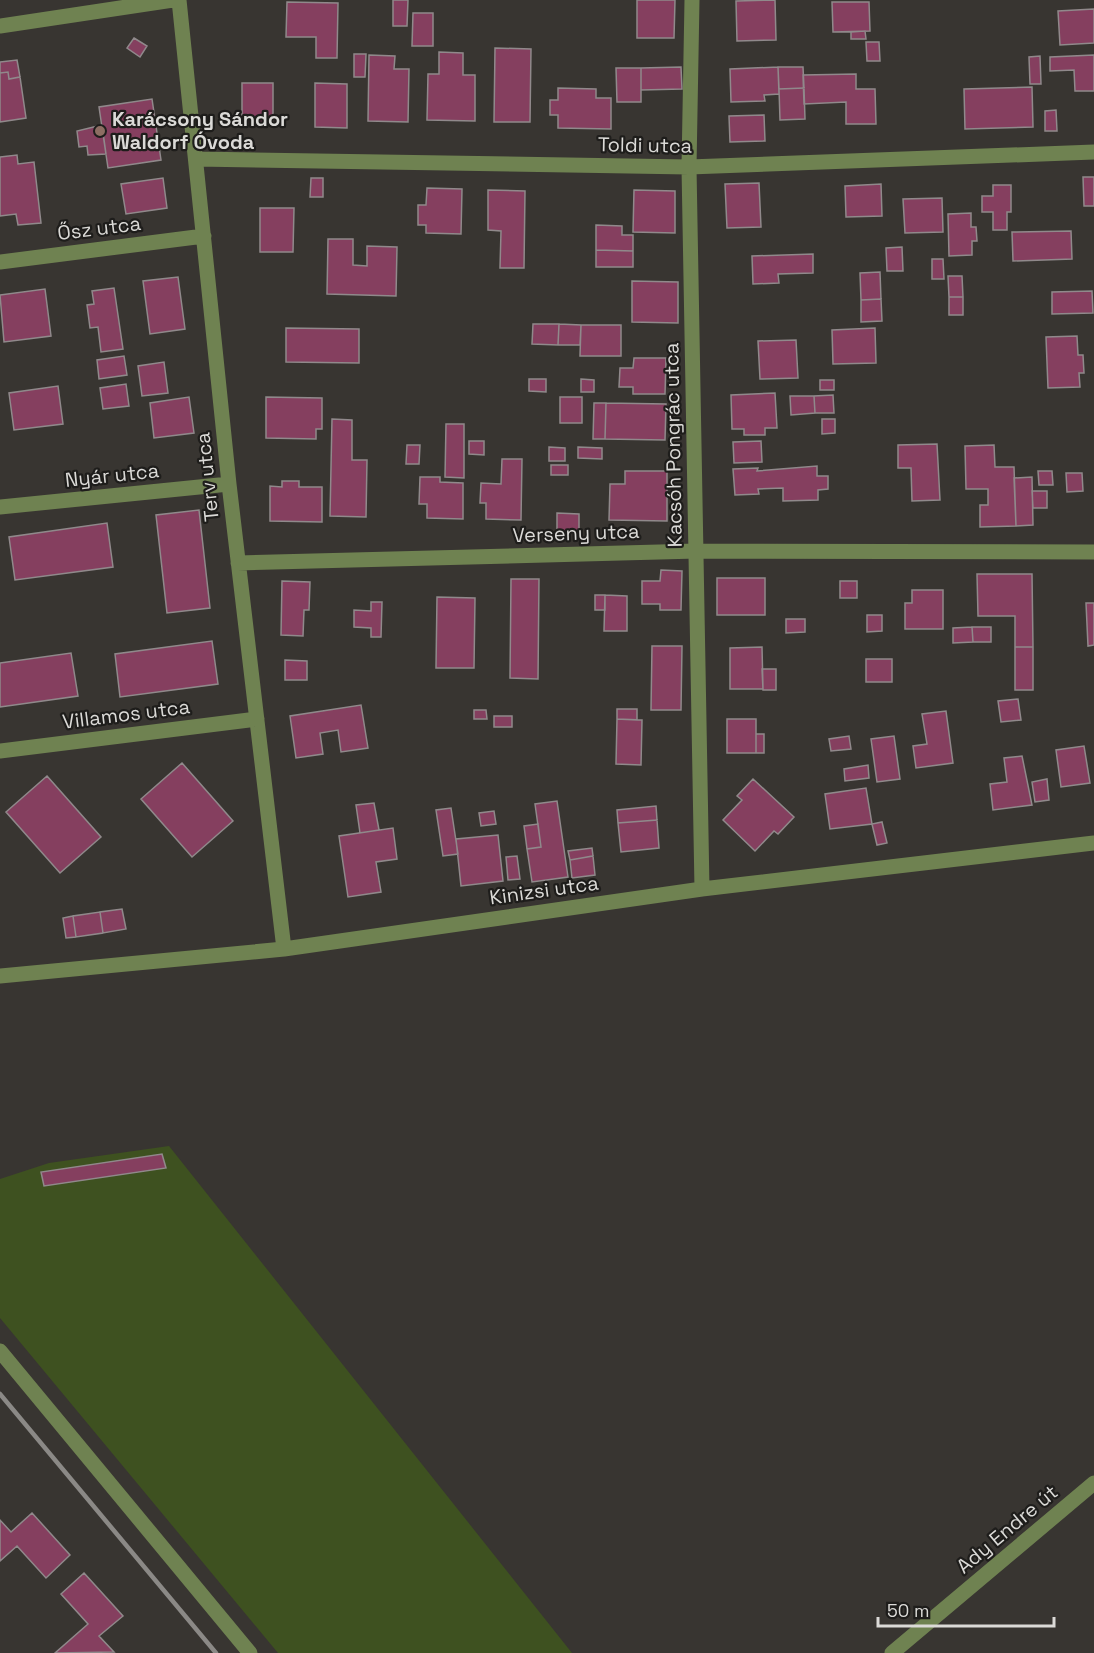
<svg xmlns="http://www.w3.org/2000/svg" width="1094" height="1653" font-family="'Space Grotesk',sans-serif">
  <style>
    .green { fill: #3e5120 }
    .building { fill: #853f5f; stroke: #90898b; stroke-width: 1.5 }
    .lines { fill: none; stroke-linecap: round; stroke-linejoin: round }
    .minor { stroke: #6f8251; stroke-width: 15 }
    .rail { stroke: #8b8986; stroke-width: 4.5 }
    .education-dot { fill: #8d6e63; stroke: #1e1d1b; stroke-width: 2 }
    .labels { text-anchor: middle; dominant-baseline: central; stroke-width: 4.5; stroke-linejoin: round; paint-order: stroke }
    .poi-label { font-size: 20px; font-weight: bold; fill: #dbdad7; stroke: #1e1d1b; text-anchor: start }
    .street-label { font-size: 20px; fill: #dbdad7; stroke: #1e1d1b }
  </style>
  <rect width="100%" height="100%" fill="#383531"/>
  <path class="green" d="M169 1146 572 1653H278L0 1318V1179L49 1163Z"/>
  <path class="building" d="M393 0H408L407 26H393Z
    M637 0H675L674 38H637Z
    M775 0 776 40 737 41 736 1Z
    M287 2 338 3 337 58H316V37H286Z
    M832 2H869L870 31 833 32Z
    M1094 9V43L1060 45 1058 11Z
    M413 13H433V46H412Z
    M865 31 866 39H851V32Z
    M134 38 147 46 140 57 127 48Z
    M866 42H879L880 61H867Z
    M495 48 531 49 530 122H494Z
    M439 52 463 53V75H475V121L427 120 428 74H439Z
    M354 54H366L365 77H354Z
    M369 55 395 56 394 69H409L408 122 368 121Z
    M1094 55V91H1075L1074 70 1050 71V57Z
    M1040 56 1041 84H1030L1029 57Z
    M17 60 20 77 9 79 8 72 0 73V62Z
    M681 67 682 89 641 90V68Z
    M778 67H803L804 88 779 89Z
    M778 67 779 94 764 95 765 101 731 102 730 69Z
    M616 68H641V102H617Z
    M8 72 9 79 20 77 26 118 0 122V73Z
    M856 74V89H875L876 124H846V102L804 104 803 75Z
    M242 83H273V124H242Z
    M315 83 347 84V128L315 127Z
    M1032 87 1033 127 965 129 964 89Z
    M558 88 596 89V98H611V129L558 128V115H550V100H558Z
    M804 88 805 119 780 120 779 89Z
    M152 99 161 160 108 168 99 107Z
    M1056 110 1057 131H1045V111Z
    M764 115 765 141 730 142 729 116Z
    M102 125 106 154 88 155 87 146 79 147 77 131Z
    M17 155 18 164 34 162 41 223 18 225 16 214 0 216V157Z
    M1083 177H1094V206H1084Z
    M163 178 167 208 126 214 121 184Z
    M311 178H323V197H310Z
    M759 183 761 227 727 228 725 184Z
    M881 184 882 216 846 217 845 186Z
    M993 185H1011V212H1007V230H993V212H982V196H993Z
    M427 188 462 189 461 234 426 233V225H418V205H426Z
    M488 190 525 191 524 268H500L501 231 488 230Z
    M634 190 675 191V233L633 232Z
    M942 198 943 232 905 233 903 199Z
    M260 208H294L293 252H260Z
    M971 213V227H976L977 241H972V255L949 256 948 214Z
    M596 225 622 226V235H633V251L596 250Z
    M1071 231 1072 259 1013 261 1012 232Z
    M328 239H353V265L367 266V246L397 247 396 296 327 294Z
    M902 247 903 271H887L886 248Z
    M596 250 633 251V267H596Z
    M813 254V273L778 274 779 283 753 284 752 256Z
    M932 259H943L944 279H932Z
    M880 272 881 299 861 300 860 273Z
    M948 276H962L963 297H949Z
    M178 277 185 329 150 334 143 281Z
    M632 281 678 282V323L632 322Z
    M114 288 123 349 101 352 98 327 90 328 87 305 94 304 92 291Z
    M45 289 51 336 4 342 0 295Z
    M1092 291 1093 313 1052 314V292Z
    M949 297H963V315H949Z
    M881 299 882 321 861 322V300Z
    M533 324H559L558 345 532 344Z
    M559 324 581 325 580 345H558Z
    M581 325H621V356H580Z
    M286 328 359 329V363L286 362Z
    M875 328 876 363 833 364 832 330Z
    M1077 336 1078 355H1083L1084 373H1079L1080 387 1048 388 1046 337Z
    M796 340 798 378 760 379 758 341Z
    M124 356 127 375 99 379 97 360Z
    M634 358H666L665 394H633V387H619L620 368H633Z
    M164 362 168 393 142 396 138 366Z
    M529 379H546V392L529 391Z
    M581 379 594 380V392H581Z
    M820 380H834V390H820Z
    M126 384 129 406 103 409 100 388Z
    M58 386 63 424 14 430 9 393Z
    M775 393 777 428H765V435H744V429H732L731 395Z
    M833 395 834 413H815L814 396Z
    M790 396H814L815 413 791 415Z
    M189 397 194 433 154 438 150 403Z
    M266 397 322 398V429H316V439L266 438Z
    M560 397H582V423H560Z
    M594 403H606L605 439H593Z
    M606 403 666 404 665 440 605 439Z
    M332 419 352 420V460H367L366 517 330 516Z
    M822 419H835V433L822 434Z
    M446 424H464V478L445 477Z
    M469 441H484V455L469 454Z
    M761 441 762 462 734 463 733 442Z
    M937 444 940 500 912 501 911 468H898V445Z
    M407 445H420L419 464H406Z
    M994 445 995 467H1014L1016 526 980 527V505H988V489H966L965 446Z
    M549 447 565 448V461H549Z
    M578 447 602 448V459L578 458Z
    M502 459H522L521 520 486 519V503H480L481 483 501 484Z
    M551 465H568V475H551Z
    M817 466V476H828V489L818 490V500L783 501V488L758 489 759 494 735 495 733 469 758 468 757 471Z
    M625 471H667V521L609 520 610 484H625Z
    M1038 471H1052L1053 485H1039Z
    M1066 473H1082L1083 491 1067 492Z
    M420 477H440V482L463 483V519L427 518V504H419Z
    M1032 477 1033 525 1016 526 1014 478Z
    M282 481H299V487H322V522L270 521V486L282 487Z
    M1032 491H1047V508H1033Z
    M199 510 210 608 167 613 156 515Z
    M557 513 579 514V533L557 532Z
    M107 523 113 567 15 580 9 537Z
    M661 570 682 571 681 610H660V604H642V581H660Z
    M977 574H1032L1033 647H1015V616H978Z
    M717 578H765V615H717Z
    M511 579H539L538 679 510 678Z
    M282 581 310 582 309 610H304L303 636 281 635Z
    M840 581H857V598H840Z
    M912 590H943V629H905V603H912Z
    M595 595H605V610H595Z
    M605 595 627 596V631H604Z
    M437 597 475 598 474 668H436Z
    M371 602H382L381 637H371V628L354 627V610L371 611Z
    M1086 603H1094V645L1088 646Z
    M867 615H882V631L867 632Z
    M786 619H805V632L786 633Z
    M972 627H991V642H973Z
    M972 627 973 642 953 643V628Z
    M212 641 218 684 120 697 115 654Z
    M652 646H682L681 710H651Z
    M762 647 763 689H730V648Z
    M1015 647H1033V690H1015Z
    M71 653 78 696 0 707V663Z
    M866 659H892V682H866Z
    M285 660 307 661V680H285Z
    M762 669H776V690H763Z
    M1018 699 1021 720 1001 722 998 701Z
    M361 705 368 748 341 752 338 730 320 733 323 754 296 758 290 716Z
    M617 709H637V720L617 719Z
    M474 710H486L487 719H474Z
    M946 711 953 763 916 768 913 746 927 744 922 714Z
    M494 716H512V727H494Z
    M617 719 642 720 641 765 616 764Z
    M727 719H756V753H727Z
    M756 734H764V753H756Z
    M849 736 851 749 831 751 829 739Z
    M894 736 900 779 877 782 871 739Z
    M1084 746 1090 783 1061 787 1056 750Z
    M1022 756 1032 805 993 810 990 784 1007 782 1004 758Z
    M182 763 233 821 192 857 141 799Z
    M868 765 869 778 845 781 844 769Z
    M47 776 101 837 60 873 6 812Z
    M753 779 794 817 778 834 774 831 755 851 723 820 742 800 737 796Z
    M1047 779 1049 800 1035 802 1032 782Z
    M866 788 872 824 830 829 825 794Z
    M557 801 568 877 532 882 527 849 541 847 535 804Z
    M374 803 379 830 360 833 356 805Z
    M656 806 657 820 618 823 617 810Z
    M451 808 458 854 443 856 436 810Z
    M494 811 496 824 481 826 479 813Z
    M657 820 659 848 621 852 618 823Z
    M882 822 887 843 877 845 872 824Z
    M538 824 541 847 527 849 524 826Z
    M393 828 397 859 376 862 381 892 348 897 339 836Z
    M498 835 503 881 461 886 456 839Z
    M592 848 593 856 570 860 568 851Z
    M517 856 520 879 508 880 506 857Z
    M593 856 595 875 572 878 570 860Z
    M122 909 126 929 103 933 100 912Z
    M100 912 103 933 76 937 73 916Z
    M73 916 76 937 66 938 63 918Z
    M162 1154 166 1168 44 1186 41 1172Z
    M32 1513 70 1555 46 1578 17 1546 0 1561V1520L11 1532Z
    M84 1573 123 1616 99 1636 114 1652 55 1653 88 1624 61 1594Z"/>
  <g class="lines">
    <path class="minor" d="M179 0 229 484 284 949
      M692 0 689 167 702 889
      M0 26 173 0
      M196 159 689 167 1094 152
      M0 262 204 236
      M0 507 229 484
      M238 563 697 551 1094 552
      M0 751 257 719
      M0 976 284 949 702 889 1094 843
      M0 1351 250 1653
      M892 1653 1094 1483"/>
    <path class="rail" d="M0 1394 216 1653"/>
  </g>
  <circle class="education-dot" cx="100" cy="131" r="6"/>
  <g class="labels">
    <g class="poi-label">
      <text x="112" y="119">Karácsony Sándor<tspan x="112" dy="23">Waldorf Óvoda</tspan></text>
    </g>
    <g class="street-label">
      <text transform="translate(645 145) rotate(1)">Toldi utca</text>
      <text transform="translate(99 228) rotate(-7)">Ősz utca</text>
      <text transform="translate(673 445) rotate(-91)">Kacsóh Pongrác utca</text>
      <text transform="translate(112 475) rotate(-6)">Nyár utca</text>
      <text transform="translate(207 477) rotate(-96)">Terv utca</text>
      <text transform="translate(576 533) rotate(-2)">Verseny utca</text>
      <text transform="translate(126 714) rotate(-7)">Villamos utca</text>
      <text transform="translate(544 890) rotate(-8)">Kinizsi utca</text>
      <text transform="translate(1007 1529) rotate(-40)">Ady Endre út</text>
    </g>
  </g>
  <path d="M878 1617v9h176v-9" fill="none" stroke="#dbdad7" stroke-width="3"/>
  <text x="887" y="1617" font-size="18" fill="#dbdad7" stroke="#1e1d1b" stroke-width="4.5" paint-order="stroke">50 m</text>
</svg>
